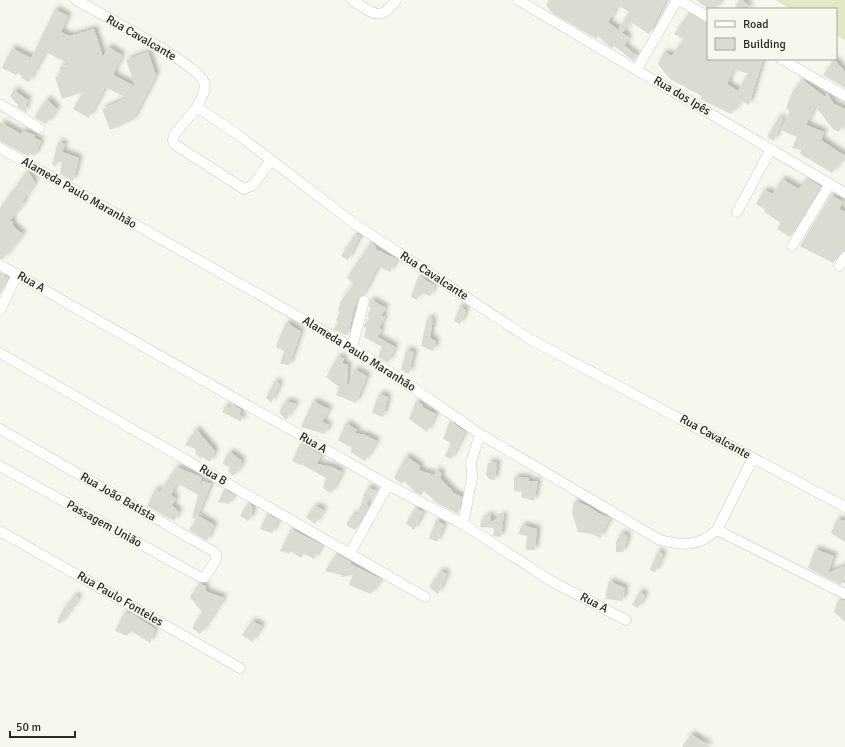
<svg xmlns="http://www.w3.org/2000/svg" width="845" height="747" font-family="Signika,sans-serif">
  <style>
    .green { fill: #e2e7c4 }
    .building { fill: #dbdcd1; fill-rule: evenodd; filter: url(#shadow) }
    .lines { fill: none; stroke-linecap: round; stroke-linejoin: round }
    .minor-casing { stroke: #cbccc1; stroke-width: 11 }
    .minor { stroke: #fff; stroke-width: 10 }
    .labels { text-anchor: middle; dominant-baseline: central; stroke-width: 3.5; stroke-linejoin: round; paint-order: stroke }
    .street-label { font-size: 12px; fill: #282924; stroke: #f7f8ed }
  </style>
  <defs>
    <filter id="shadow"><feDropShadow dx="3.5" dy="-3.5" stdDeviation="2" flood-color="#0004"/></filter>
  </defs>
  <rect width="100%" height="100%" fill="#f7f8ed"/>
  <path class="green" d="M775 0H845V40L836 35V9H791Z"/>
  <path class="building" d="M550 0H666L649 34 631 22 622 33 629 37 624 46 637 56 634 61 614 46 612 48 607 45 598 36 597 39 552 13 546 5ZM618 5 629 12 618 30 608 22Z
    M696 0H721L715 9H708Z
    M739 0H743L751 9H734Z
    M55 9 68 16 61 32 70 36 94 29 103 57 108 47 122 55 113 75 135 86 126 60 148 52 156 75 133 120 110 130 102 109 127 98 105 87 89 118 73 109 83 92 62 99 55 77 62 75 59 67 70 64 45 52 29 82 21 78 22 76 18 73 16 75 2 68 12 48 31 58Z
    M689 13 708 23V59H763L749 105 742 101 731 114 700 99 702 96 670 79 658 64 664 52 672 56 679 45 685 40 674 34ZM733 70 748 73 738 91 727 84Z
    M834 59 845 72V88L823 75Z
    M802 79 825 97 827 93 834 104 845 109V126L842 125 839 132 833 129 815 106 806 125 824 132 821 140 845 156 832 173 800 154 801 150 792 148 797 137 781 130 790 112 786 108 793 91Z
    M14 90 29 101 25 105 27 113 17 107 18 105 10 96Z
    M47 99 57 109 46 124 34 117Z
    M779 117 783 119 774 141 767 137Z
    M0 122 21 134 23 131 35 135 34 138 41 141 35 156 30 154 28 156 0 141Z
    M58 142 65 144 62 152 79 158 73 181 60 174 62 162 58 161 56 166 52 165Z
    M27 171 32 177 35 183 22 202 24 203 10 220 13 222 12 224 16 229 23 234 3 259H0V208Z
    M807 178 820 186 790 237 777 229 781 223 764 212 765 210 756 204 764 190 773 194 782 179 799 189Z
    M831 195 843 202 839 209 845 212V251L840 253 833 263 800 246Z
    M355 234 360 236 348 260 341 256Z
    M370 243 376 246 375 249 397 259 390 272 378 266 363 295 358 299 354 308 348 335H345L333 329 339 322 336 320 340 312 338 311 341 301 353 284 347 278Z
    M0 272 8 278 0 295Z
    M419 275 425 278V280L435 285 430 296 420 292 417 300 411 297Z
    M370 299 386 308 381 316 385 317 379 328 382 330 377 337 395 347 388 363 378 357 382 347 364 337 366 328 364 327V325L370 318 367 316 371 308 369 307Z
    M460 305 466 311 460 324 454 321Z
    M427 318 433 319 430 338 436 341 434 351 421 346Z
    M286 322 301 332 289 365 280 364 284 351 276 347Z
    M406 350 414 352 409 374 401 370Z
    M338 356 344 359 342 363 348 365 347 384H349L354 369 367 376 356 403 336 395 339 387 326 377Z
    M275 381 280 384 271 403 266 398Z
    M379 394 388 397 383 417 372 413Z
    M286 401 296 404 286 420 279 412Z
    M313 401 329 409 322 422 329 425 325 434 301 427Z
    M416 401 423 405 422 407 436 414 427 432 409 419Z
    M232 404 241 410 239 415 243 417 241 422 222 412 225 406 230 409Z
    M450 421 465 432 451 459 445 456 451 443 443 439Z
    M346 423 357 430 355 433 365 435 377 441 365 461 350 452 352 448 338 440Z
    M196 429 215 451 210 462 202 457 201 459 195 453 196 449 185 445Z
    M301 443 321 455 317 464 332 467 342 472 331 493 323 488 326 478 301 464 300 465 292 461Z
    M230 452 242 461 239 469 233 476 228 471 230 467 223 464 225 458Z
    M406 456 420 466 419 470 434 475 437 470 442 474 440 478 454 493 462 497 458 514 437 503 424 491 421 495 415 492 404 481 402 484 394 478Z
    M497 462 495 480 489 479 486 475 488 463Z
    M176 467 202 477 199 485 203 481 211 484 196 519 199 516 214 525 207 541 189 530 196 519 192 518 198 495 177 483 171 495 176 499 172 505 179 512 174 521 147 506 155 489 160 492Z
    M514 477 529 478 528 481H538L534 501 521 497 522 492 514 491Z
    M368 487 376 491 366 504 369 506 355 530 346 525 353 514 357 515 364 497 363 496Z
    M224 489 234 495 229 504 218 502Z
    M574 501 588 506 598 513 610 518 600 538 592 534 578 532 572 512Z
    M248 503 253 507 251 517 248 521 240 516Z
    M315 506 324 510 315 524 306 517Z
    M415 508 423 512 414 530 406 523Z
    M267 514 278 520 272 533 260 529Z
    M491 514V522L504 514 501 537 493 536 494 528 480 527 481 520Z
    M837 519 845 521V542L831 533Z
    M436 520 444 525 437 542 429 538Z
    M522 525 537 529 535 550H526L527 536 518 534Z
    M291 529 322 545 314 559 303 553 301 558 290 551 289 554 280 551Z
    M621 533 628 536 623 552H616V542Z
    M815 549 834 556 828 573 845 566V584L842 582 841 585 808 568Z
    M658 550 663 555 655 572 650 570Z
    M336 554 351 562V564L381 579 371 594 349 585 353 575 341 577 342 575 325 571Z
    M440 571 447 574 438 594 429 587Z
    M609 581 625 588 623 601 605 599Z
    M199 583 206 587 205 591 224 598 200 634 192 628 202 612 190 597Z
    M640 591 645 596 638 608 632 605Z
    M75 595 79 598 60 624 57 622 64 608Z
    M838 600 845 601V622L834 612Z
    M124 613 133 614 155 629 150 643 131 631 127 636 115 631Z
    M252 621 262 626 252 642 242 635Z
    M691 734 711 747H682Z"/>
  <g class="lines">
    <g class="minor-casing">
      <path id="minor" d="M76 0C98 13 197 63 204 82 207 91 200 99 197 107L237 134 355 224 528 338 845 507
        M352 0C372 12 380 24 396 0
        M518 0 845 193
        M679 0 708 17
        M781 59 845 96
        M637 69 677 0
        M0 104 39 128
        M197 107 174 135 173 140 174 144 244 189 253 185 271 160
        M0 148 352 347 415 389 480 434 660 540C684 546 697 547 717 530L753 458
        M737 212 771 149
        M792 246 830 184
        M0 265 388 485 463 524 551 581 626 620
        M839 266 845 257
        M0 310 17 274
        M352 347 364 301
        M0 353 425 597
        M0 429 214 552 216 554V560L205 577H200L0 466
        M463 524 472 478 471 462 480 434
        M717 530 845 594
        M0 531 240 668
        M350 553 388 485"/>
    </g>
    <use href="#minor" class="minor"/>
  </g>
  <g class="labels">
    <g class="street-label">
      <text transform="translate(141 38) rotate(30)">Rua Cavalcante</text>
      <text transform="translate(682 96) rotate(31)">Rua dos Ipês</text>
      <text transform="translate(79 193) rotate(30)">Alameda Paulo Maranhão</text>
      <text transform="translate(434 276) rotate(33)">Rua Cavalcante</text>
      <text transform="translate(31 282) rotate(30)">Rua A</text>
      <text transform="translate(359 354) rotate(32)">Alameda Paulo Maranhão</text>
      <text transform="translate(715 437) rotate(29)">Rua Cavalcante</text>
      <text transform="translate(313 443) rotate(30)">Rua A</text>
      <text transform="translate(213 475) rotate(30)">Rua B</text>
      <text transform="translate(118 497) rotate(30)">Rua João Batista</text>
      <text transform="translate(104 524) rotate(29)">Passagem União</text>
      <text transform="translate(120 599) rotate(30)">Rua Paulo Fonteles</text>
      <text transform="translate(594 603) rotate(28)">Rua A</text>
    </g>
  </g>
  <rect x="707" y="8" width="130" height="52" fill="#f7f8ed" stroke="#a4a59d"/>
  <rect x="715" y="21" width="20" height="6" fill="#ffffff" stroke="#a4a59d"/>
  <text x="743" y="28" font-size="12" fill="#282924">Road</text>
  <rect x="715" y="38" width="20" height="12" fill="#dbdcd1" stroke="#a4a59d"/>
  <text x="743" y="48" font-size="12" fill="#282924">Building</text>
  <path d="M10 731v6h65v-6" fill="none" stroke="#282924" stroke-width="2"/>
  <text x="16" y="731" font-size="12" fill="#282924" stroke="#f7f8ed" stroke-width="3" paint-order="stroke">50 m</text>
</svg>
